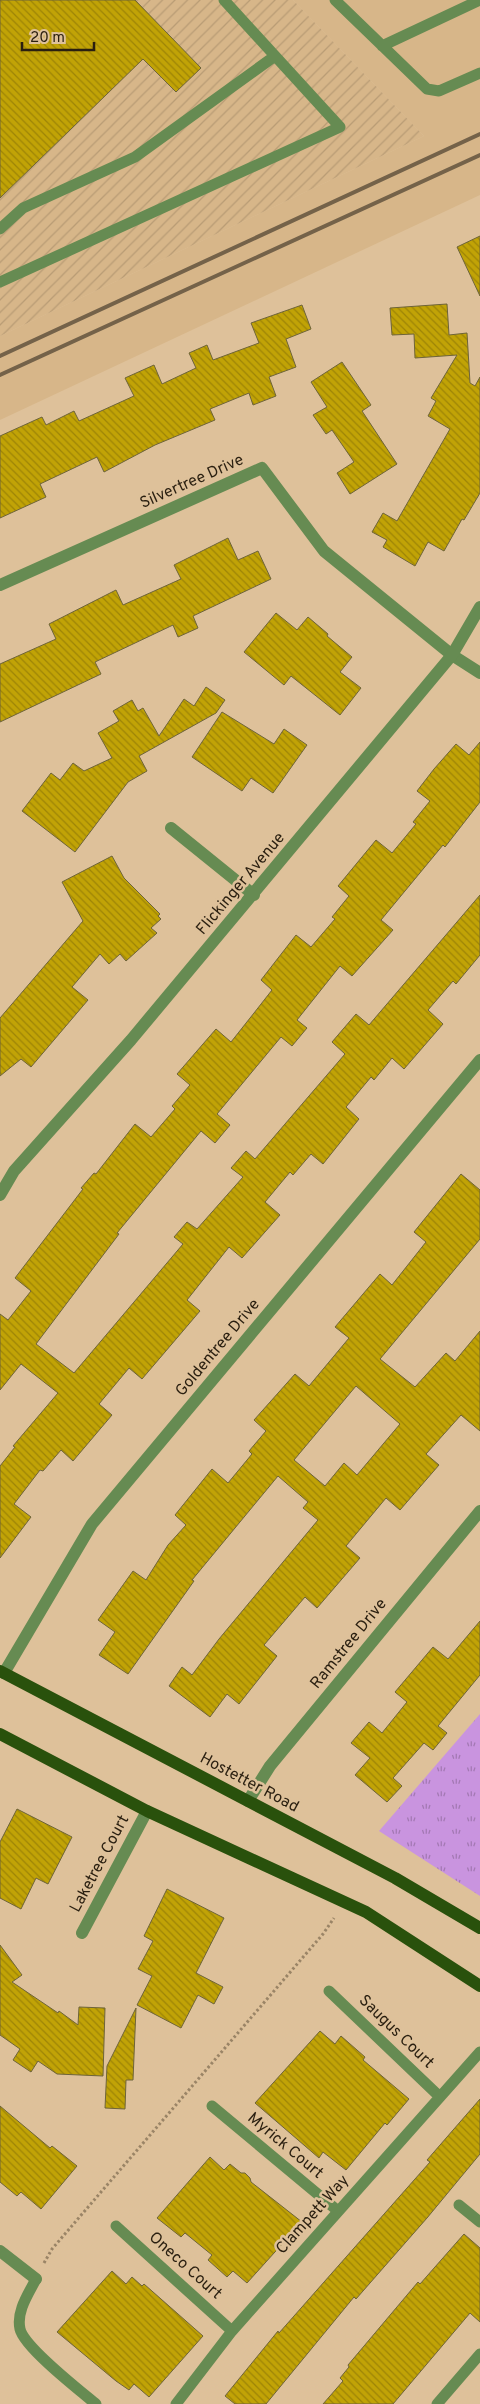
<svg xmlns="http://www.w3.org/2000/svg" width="480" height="2404" font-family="Overpass,sans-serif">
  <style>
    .built { fill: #d7b689 }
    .industrial { fill: url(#industrial-furrows) }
    .park { fill: url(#park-tufts) }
    .building { fill: url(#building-back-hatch); stroke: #6e643a; fill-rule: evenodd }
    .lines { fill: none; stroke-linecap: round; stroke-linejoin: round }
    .path { stroke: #9a8466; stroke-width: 3; stroke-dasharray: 2.5 2.5; stroke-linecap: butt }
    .service { stroke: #668b52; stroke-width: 11 }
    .minor { stroke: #668b52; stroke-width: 12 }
    .tertiary { stroke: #668b52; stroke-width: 12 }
    .primary { stroke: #29510c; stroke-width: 12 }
    .rail { stroke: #746249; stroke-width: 4 }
    .labels { text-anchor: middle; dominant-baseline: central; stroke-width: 5; stroke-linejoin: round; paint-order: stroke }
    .street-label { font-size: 16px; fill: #2a1f10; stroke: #dec19a }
  </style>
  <defs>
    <pattern id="industrial-furrows" width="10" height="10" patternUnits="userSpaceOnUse" patternTransform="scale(1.25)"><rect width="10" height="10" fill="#d7b689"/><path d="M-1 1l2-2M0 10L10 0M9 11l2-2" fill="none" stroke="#b99c75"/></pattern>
    <pattern id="park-tufts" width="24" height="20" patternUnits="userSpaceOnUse" patternTransform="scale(1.25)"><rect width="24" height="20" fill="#c994df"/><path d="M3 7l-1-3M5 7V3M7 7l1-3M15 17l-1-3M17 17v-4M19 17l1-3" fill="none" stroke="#a378b3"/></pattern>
    <pattern id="building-back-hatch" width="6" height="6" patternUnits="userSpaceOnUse" patternTransform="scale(1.25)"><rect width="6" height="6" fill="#c1a306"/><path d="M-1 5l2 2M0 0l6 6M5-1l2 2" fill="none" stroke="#9d8406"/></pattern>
  </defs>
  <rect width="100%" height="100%" fill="#dec19a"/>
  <path class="built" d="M293 0H480V195L0 420V336L424 136Z"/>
  <path class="industrial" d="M0 0H293L424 136 0 336Z"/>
  <path class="park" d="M480 1714V1896L379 1831Z"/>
  <path class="building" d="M0 0H135L201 68 176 92 143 59 0 198Z
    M480 236V296L457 247Z
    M447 304 449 335 467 333 470 383 475 386 480 377V493L464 520 462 519 444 551 428 542 415 566 383 547 387 540 372 532 383 513 397 521 450 429 428 416 436 401 431 398 457 355 415 358 414 334 392 335 390 308Z
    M302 305 311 329 286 339 296 367 269 377 276 396 253 405 249 393 210 409 215 420 155 445 104 472 97 457 40 484 46 497 0 518V436L42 417 46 425 74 411 79 421 134 396 125 378 154 365 162 384 196 368 189 353 207 345 213 360 259 343 251 323Z
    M342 362 371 405 362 411 397 464 350 494 337 473 354 462 332 430 326 434 313 415 327 407 311 382Z
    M228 538 238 560 258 551 271 579 193 616 198 628 178 637 173 625 95 662 101 674 0 722V664L56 639 49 624 116 590 123 605 181 579 174 565Z
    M276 613 297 630 308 617 328 634 327 636 352 657 340 672 361 688 340 715 291 676 284 685 244 652Z
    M206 687 225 700 216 713 139 756 147 771 128 782 75 852 22 811 51 773 60 780 73 763 84 771 112 758 98 733 119 721 113 711 132 700 138 711 143 708 159 736 184 699 194 706Z
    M222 712 274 744 284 729 307 745 273 793 251 778 242 791 192 757Z
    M480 742V802L445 847 443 845 381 920 393 930 352 976 340 966 297 1020 307 1028 292 1046 281 1037 217 1114 230 1125 215 1143 201 1131 117 1233 119 1234 36 1344 74 1373 183 1244 174 1237 187 1222 197 1229 243 1177 231 1168 246 1151 255 1159 345 1054 332 1042 356 1014 369 1025 480 895V955L456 984 453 981 428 1010 443 1024 404 1069 392 1058 374 1080 371 1077 346 1107 359 1119 323 1164 311 1154 293 1175 290 1172 265 1202 280 1215 242 1258 229 1247 187 1300 200 1311 142 1379 129 1368 99 1404 112 1415 73 1461 61 1450 43 1471 40 1470 14 1504 31 1517 0 1558V1466L15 1447 13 1446 58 1393 21 1364 0 1390V1314L8 1320 31 1291 15 1278 83 1189 81 1188 94 1173 96 1174 135 1124 151 1137 175 1109 172 1106 190 1085 177 1074 216 1029 231 1042 254 1013 272 990 261 980 296 935 311 947 335 919 332 917 349 896 338 886 376 840 392 853 416 824 413 822 430 801 417 791 434 769 456 744 469 755Z
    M112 856 124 878 160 914 158 916 161 919 151 928 157 933 126 961 120 954 109 964 100 954 72 987 88 1000 31 1067 21 1059 0 1076V1018L83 921 62 882Z
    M461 1174 480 1190V1239L380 1359 415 1387 446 1353 455 1361 480 1331V1431L461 1415 426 1454 439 1465 400 1510 386 1498 346 1546 360 1558 317 1608 305 1597 264 1645 277 1656 239 1704 227 1694 210 1717 169 1686 182 1667 192 1675 219 1639 318 1520 303 1508 308 1502 278 1476 192 1580 194 1581 128 1674 99 1655 115 1632 98 1620 133 1571 146 1580 168 1545 186 1525 175 1515 212 1469 228 1483 252 1454 249 1451 266 1431 254 1420 295 1374 309 1386 349 1338 335 1327 380 1274 392 1285 426 1242 414 1232ZM356 1386 400 1424 357 1475 344 1463 325 1486 294 1460Z
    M480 1621V1675L438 1726 447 1733 433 1750 424 1743 393 1778 402 1786 387 1802 355 1775 370 1758 351 1743 369 1722 382 1733 407 1702 395 1692 433 1647 448 1659Z
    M17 1809 72 1837 48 1884 36 1878 21 1909 0 1898V1842Z
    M167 1889 224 1918 196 1973 223 1987 214 2004 198 1995 181 2028 137 2005 152 1976 138 1969 153 1941 144 1936Z
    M0 1945 22 1975 12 1982 58 2013 59 2011 78 2025 79 2007 105 2008 103 2076 57 2074 38 2061 31 2072 13 2060 20 2049 0 2035Z
    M136 2008 133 2080H126L125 2109 105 2108 107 2066Z
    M320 2031 335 2044 341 2036 365 2057 363 2060 409 2099 387 2125 385 2123 346 2170 323 2152 319 2158 255 2103Z
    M480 2099V2154L427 2218 356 2299 354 2297 266 2404H235L225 2396 278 2331 279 2333 430 2162 427 2160Z
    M0 2106 50 2148 52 2146 77 2166 41 2209 21 2192 17 2196 0 2182Z
    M210 2157 224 2170 230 2164 241 2173H245L250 2178 251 2182 302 2222 247 2283 233 2271 227 2277 208 2260 212 2255 185 2233 181 2237 157 2218Z
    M464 2234 480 2248V2322L470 2313 393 2404H323L343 2381 340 2378 349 2367 348 2365 418 2282 420 2284Z
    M112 2271 126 2284 132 2277 142 2286 144 2284 203 2336 149 2397 134 2384 129 2390 116 2381 57 2332Z"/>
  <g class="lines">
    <path class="path" d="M44 2263 52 2249 323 1934 334 1918"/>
    <path class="service" d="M335 0 427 89 439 91 480 73
      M382 46 480 0
      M0 229 23 208 135 157 275 56
      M0 282 340 127 224 0
      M329 1991 440 2097
      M212 2106 338 2211
      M459 2205 480 2222
      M116 2226 232 2331
      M36 2279C29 2293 16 2311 20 2329 24 2347 79 2390 96 2404
      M176 2404 232 2331 480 2052
      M437 2404 480 2354"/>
    <path class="minor" d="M0 585 262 468 324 551 452 655 480 673
      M171 828 254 895
      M4 1673 92 1524 480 1060
      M248 1801 270 1766 480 1511
      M82 1933 147 1811
      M0 2251 36 2279"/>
    <path class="tertiary" d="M0 1195 14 1171 131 1040 452 655 480 607"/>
    <path class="primary" d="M0 1671 395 1878 480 1928
      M0 1734 147 1811 366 1912 480 1986"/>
    <path class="rail" d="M0 356 480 134
      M0 375 480 155"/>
  </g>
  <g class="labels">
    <g class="street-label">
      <text transform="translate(192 482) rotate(-24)">Silvertree Drive</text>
      <text transform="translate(241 884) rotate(-50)">Flickinger Avenue</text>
      <text transform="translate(218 1348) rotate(-50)">Goldentree Drive</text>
      <text transform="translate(349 1644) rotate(-51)">Ramstree Drive</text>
      <text transform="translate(249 1783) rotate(28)">Hostetter Road</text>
      <text transform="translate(100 1864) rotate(-62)">Laketree Court</text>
      <text transform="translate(396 2032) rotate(44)">Saugus Court</text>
      <text transform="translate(285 2146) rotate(40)">Myrick Court</text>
      <text transform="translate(313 2215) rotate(-48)">Clampett Way</text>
      <text transform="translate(185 2266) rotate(42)">Oneco Court</text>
    </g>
  </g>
  <path d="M22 42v8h72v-8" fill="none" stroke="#2a1f10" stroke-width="2.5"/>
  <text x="30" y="42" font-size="15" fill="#2a1f10" stroke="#dec19a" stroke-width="4" paint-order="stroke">20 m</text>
</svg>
